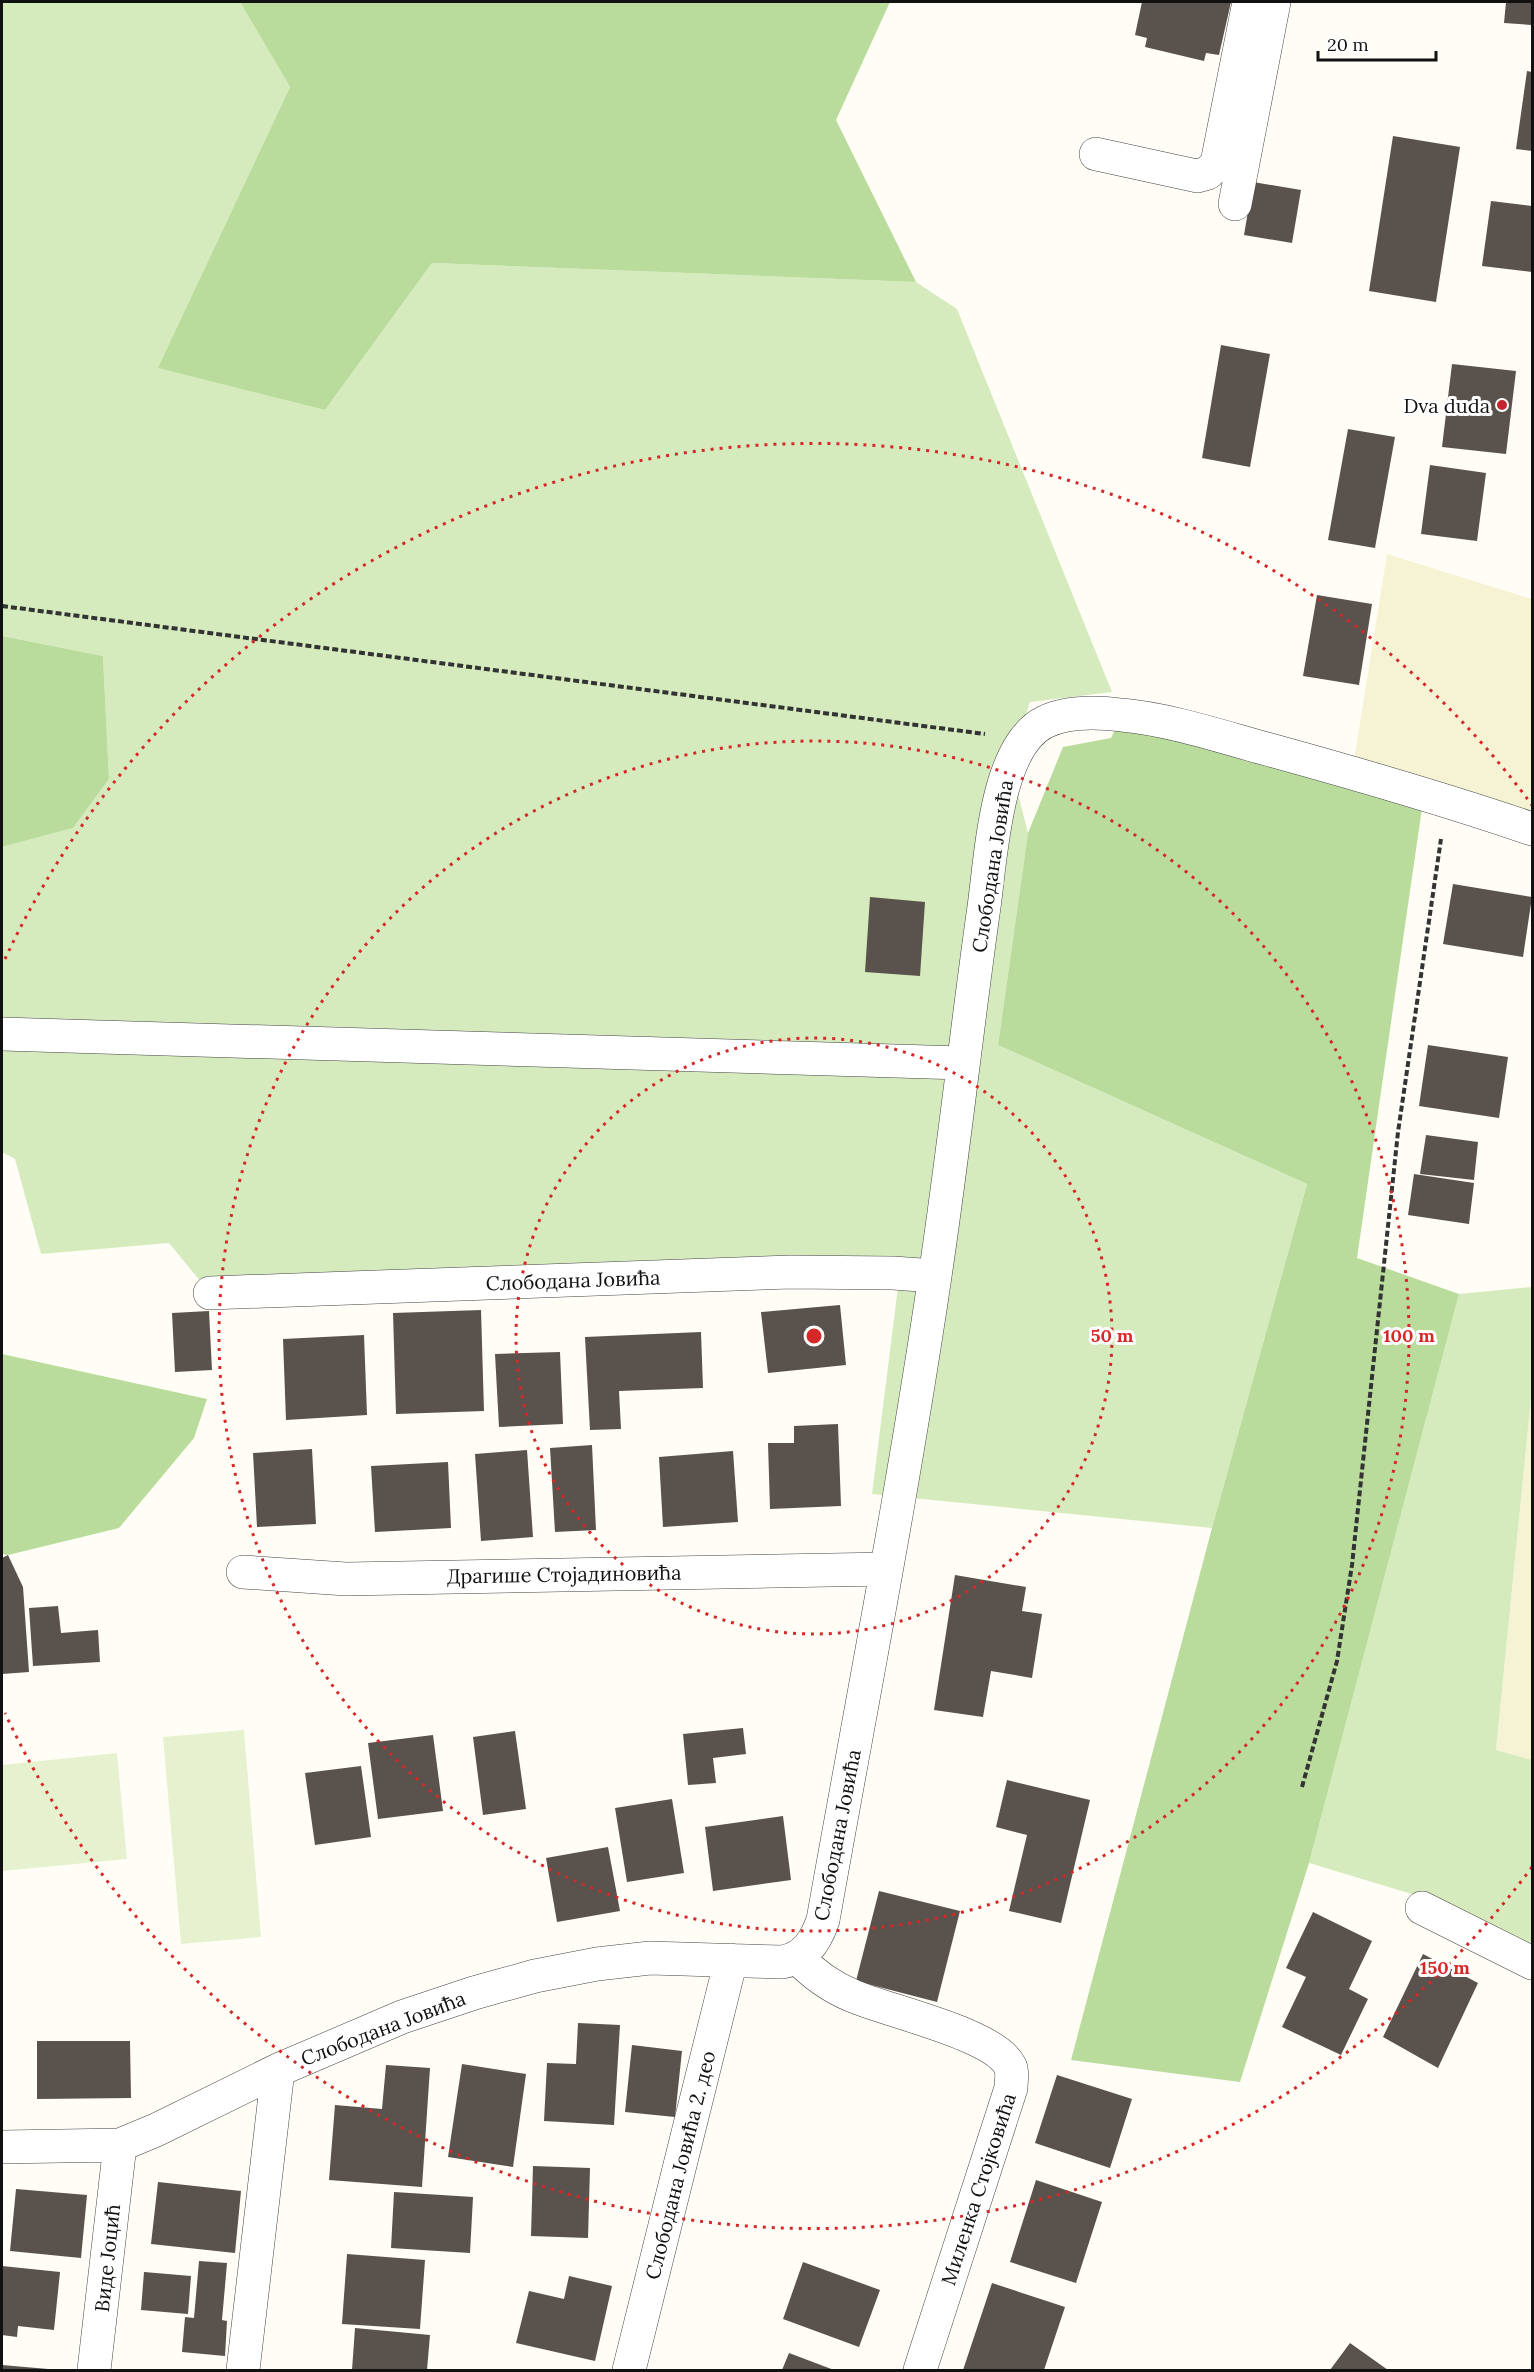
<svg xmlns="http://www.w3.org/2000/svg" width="1534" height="2372" font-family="Lora,serif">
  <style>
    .farmland { fill: #f6f3d4 }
    .green { fill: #d5ebbd }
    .forest { fill: #b9dc9c }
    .pitch { fill: #e6f2cf }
    .building { fill: #5a524d }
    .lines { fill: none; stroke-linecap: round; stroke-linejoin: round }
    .minor-casing { stroke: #444; stroke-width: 34 }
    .path { stroke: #333; stroke-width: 4; stroke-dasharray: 6 3; stroke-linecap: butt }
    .minor { stroke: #fff; stroke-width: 33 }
    .ring { fill: none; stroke: #d62828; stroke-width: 3; stroke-dasharray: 3 6 }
    .poi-dot { fill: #c4262e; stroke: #fff; stroke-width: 2 }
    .labels { text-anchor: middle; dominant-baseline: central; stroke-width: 6; stroke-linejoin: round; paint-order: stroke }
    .poi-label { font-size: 20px; fill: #111; stroke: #fff; text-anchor: end }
    .street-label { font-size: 20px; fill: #111; stroke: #fff }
    .centre { fill: #d62828; stroke: #fff; stroke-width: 3 }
    .ring-label { font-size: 18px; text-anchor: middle; font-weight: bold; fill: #d62828; stroke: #fff; stroke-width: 6; stroke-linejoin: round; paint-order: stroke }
  </style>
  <rect width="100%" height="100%" fill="#fffdf5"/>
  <path class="farmland" d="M1387 554 1532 599V831L1352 773Z
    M1532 1388V1760L1496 1750Z"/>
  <path class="green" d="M2 2H240L290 87 159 368 325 410 432 263 916 282 957 309 1112 692 1030 702 1010 762 1028 833 998 1045 1307 1184 1212 1528 872 1494 898 1287 210 1293 169 1243 41 1254 15 1159 2 1152V847L73 828 109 779 103 656 2 636Z
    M1532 1287V1388L1496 1750 1532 1760V1953L1425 1898 1309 1863 1459 1294Z"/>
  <path class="forest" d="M240 2H890L836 120 916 282 432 263 325 410 158 368 290 87Z
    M2 636 103 656 109 779 73 828 2 847Z
    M1122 715 1217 752 1352 773 1422 808 1357 1258 1459 1294 1309 1863 1240 2082 1071 2060 1212 1528 1307 1184 998 1045 1028 833 1063 747 1111 738Z
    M2 1354 207 1399 194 1438 119 1528 8 1555 2 1554Z"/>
  <path class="pitch" d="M244 1730 261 1937 181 1944 163 1737Z
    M117 1753 127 1859 2 1871V1765Z"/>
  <path class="building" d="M1142 2H1231L1219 55 1206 53 1204 61 1145 47 1147 38 1135 35Z
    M1506 2H1532V25L1504 23Z
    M1527 71 1532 72V151L1516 149Z
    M1393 136 1460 147 1436 302 1369 291Z
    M1253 182 1301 190 1292 243 1244 235Z
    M1491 201 1532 206V272L1482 266Z
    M1221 345 1270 354 1250 467 1202 458Z
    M1452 364 1516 371 1506 454 1442 447Z
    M1348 429 1395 437 1375 548 1328 540Z
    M1430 465 1486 473 1477 541 1421 534Z
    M1317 595 1372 604 1359 685 1303 676Z
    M1453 884 1532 897 1523 957 1443 944Z
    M870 897 925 902 920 976 865 972Z
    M1428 1045 1508 1057 1499 1118 1419 1106Z
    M1426 1135 1478 1142 1474 1180 1420 1174Z
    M1414 1174 1474 1183 1469 1224 1408 1215Z
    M840 1305 846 1365 768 1373 761 1312Z
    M481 1310 484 1411 396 1414 393 1313Z
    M209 1311 212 1370 175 1372 172 1313Z
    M701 1332 703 1388 619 1391 621 1429 590 1430 585 1337Z
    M364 1335 367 1415 286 1420 283 1339Z
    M560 1352 563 1424 499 1427 495 1354Z
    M838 1424 841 1506 770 1509 768 1443H794V1426Z
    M592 1445 596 1530 555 1532 550 1448Z
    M312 1449 316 1524 257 1527 253 1453Z
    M527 1450 533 1537 481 1541 475 1454Z
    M733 1451 738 1522 663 1527 659 1457Z
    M448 1462 451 1528 375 1532 371 1466Z
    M8 1555 23 1587 29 1672 2 1674V1558Z
    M955 1575 1026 1587 1022 1611 1042 1614 1032 1678 991 1671 983 1717 934 1710Z
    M58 1606 61 1633 98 1630 100 1662 33 1666 29 1608Z
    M743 1728 746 1754 713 1758 716 1783 688 1785 683 1734Z
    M515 1731 526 1809 483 1815 473 1737Z
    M433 1735 443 1811 378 1819 368 1743Z
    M361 1766 371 1837 315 1845 305 1773Z
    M1007 1780 1090 1800 1061 1923 1009 1911 1027 1835 996 1827Z
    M672 1799 684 1873 627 1882 615 1808Z
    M783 1816 791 1880 713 1891 705 1827Z
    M608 1847 620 1911 557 1922 546 1858Z
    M879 1891 960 1911 937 2002 856 1981Z
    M1313 1912 1372 1941 1349 1989 1368 1999 1341 2055 1282 2027 1306 1977 1286 1968Z
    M1423 1954 1478 1983 1438 2068 1383 2037Z
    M578 2023 620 2025 614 2125 544 2121 547 2063 576 2064Z
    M37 2041H130L131 2098 37 2099Z
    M632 2045 682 2051 675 2117 625 2112Z
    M462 2064 526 2074 513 2167 448 2157Z
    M386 2065 430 2068 422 2187 329 2180 335 2105 382 2109Z
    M1057 2075 1132 2099 1110 2168 1035 2143Z
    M533 2166 590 2168 588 2238 531 2236Z
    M1036 2180 1102 2202 1076 2283 1010 2262Z
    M158 2182 241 2191 235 2253 151 2244Z
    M16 2189 87 2195 81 2258 10 2251Z
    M394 2192 473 2197 470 2253 391 2248Z
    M347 2254 425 2260 420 2329 342 2324Z
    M199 2261 227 2263 222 2320 227 2321 225 2356 182 2352 185 2317 194 2318Z
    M803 2262 880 2290 859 2347 783 2319Z
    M2 2266 60 2272 54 2330 18 2326 17 2337 2 2335Z
    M144 2272 191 2276 188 2314 141 2310Z
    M569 2276 612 2286 595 2361 516 2343 529 2291 564 2299Z
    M992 2283 1065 2307 1044 2370H963Z
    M355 2328 430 2335 427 2370H352Z
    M1350 2343 1388 2370H1330Z
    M789 2353 834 2370H782Z
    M2 2365 48 2369V2370H2Z"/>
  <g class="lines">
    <g class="minor-casing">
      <path id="minor" d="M1096 154 1197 176 1208 173 1217 163 1249 2
        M1235 204 1274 2
        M2 1034 962 1063
        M210 1293 791 1272 893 1273 935 1276
        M243 1572 346 1579 886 1569
        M1422 1908 1532 1963
        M797 1957C814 1975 831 1987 853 1996 887 2011 995 2034 1010 2066 1013 2071 1011 2082 1011 2088L920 2370
        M2 2147 120 2145 156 2130 278 2070 402 2017 474 1993 535 1976 597 1964 650 1958 782 1962C805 1958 816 1941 823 1920 861 1706 903 1492 935 1276 953 1156 966 1035 983 914 991 863 994 747 1045 722 1067 711 1098 712 1122 715 1174 720 1225 738 1274 751 1361 775 1447 800 1532 829
        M94 2370 120 2145
        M243 2370 278 2070
        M629 2370 731 1960"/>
    </g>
    <path class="path" d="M2 606 985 734
      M1302 1787 1337 1661 1352 1565 1398 1132 1441 839"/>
    <use href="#minor" class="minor"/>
  </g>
  <g class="ring">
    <circle cx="814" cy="1336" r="298"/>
    <circle cx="814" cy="1336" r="595"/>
    <path d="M1532 1867A893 893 0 0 1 5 1713M5 959A893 893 0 0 1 1532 805"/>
  </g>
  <circle class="poi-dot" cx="1502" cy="405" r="6"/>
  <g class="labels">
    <g class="poi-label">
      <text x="1490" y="405">Dva duda</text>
    </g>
    <g class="street-label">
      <text transform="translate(992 866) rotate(-81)">Слободана Јовића</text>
      <text transform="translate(573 1280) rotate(-2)">Слободана Јовића</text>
      <text transform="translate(564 1574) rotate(-1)">Драгише Стојадиновића</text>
      <text transform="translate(837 1835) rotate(-79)">Слободана Јовића</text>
      <text transform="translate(383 2028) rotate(-21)">Слободана Јовића</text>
      <text transform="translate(680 2165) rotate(-76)">Слободана Јовића 2. део</text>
      <text transform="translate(978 2189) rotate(-72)">Миленка Стојковића</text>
      <text transform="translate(107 2258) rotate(-84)">Виде Јоцић</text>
    </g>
  </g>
  <circle cx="814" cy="1336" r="9" class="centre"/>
  <g class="ring-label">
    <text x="1112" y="1342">50 m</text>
    <text x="1409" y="1342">100 m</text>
    <text x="1445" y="1974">150 m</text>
  </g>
  <rect width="1534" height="2372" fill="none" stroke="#111111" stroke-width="6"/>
  <path d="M1318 51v9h118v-9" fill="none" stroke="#111111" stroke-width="3"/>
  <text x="1327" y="51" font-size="18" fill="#111111" stroke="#ffffff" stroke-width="4.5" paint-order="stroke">20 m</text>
</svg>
